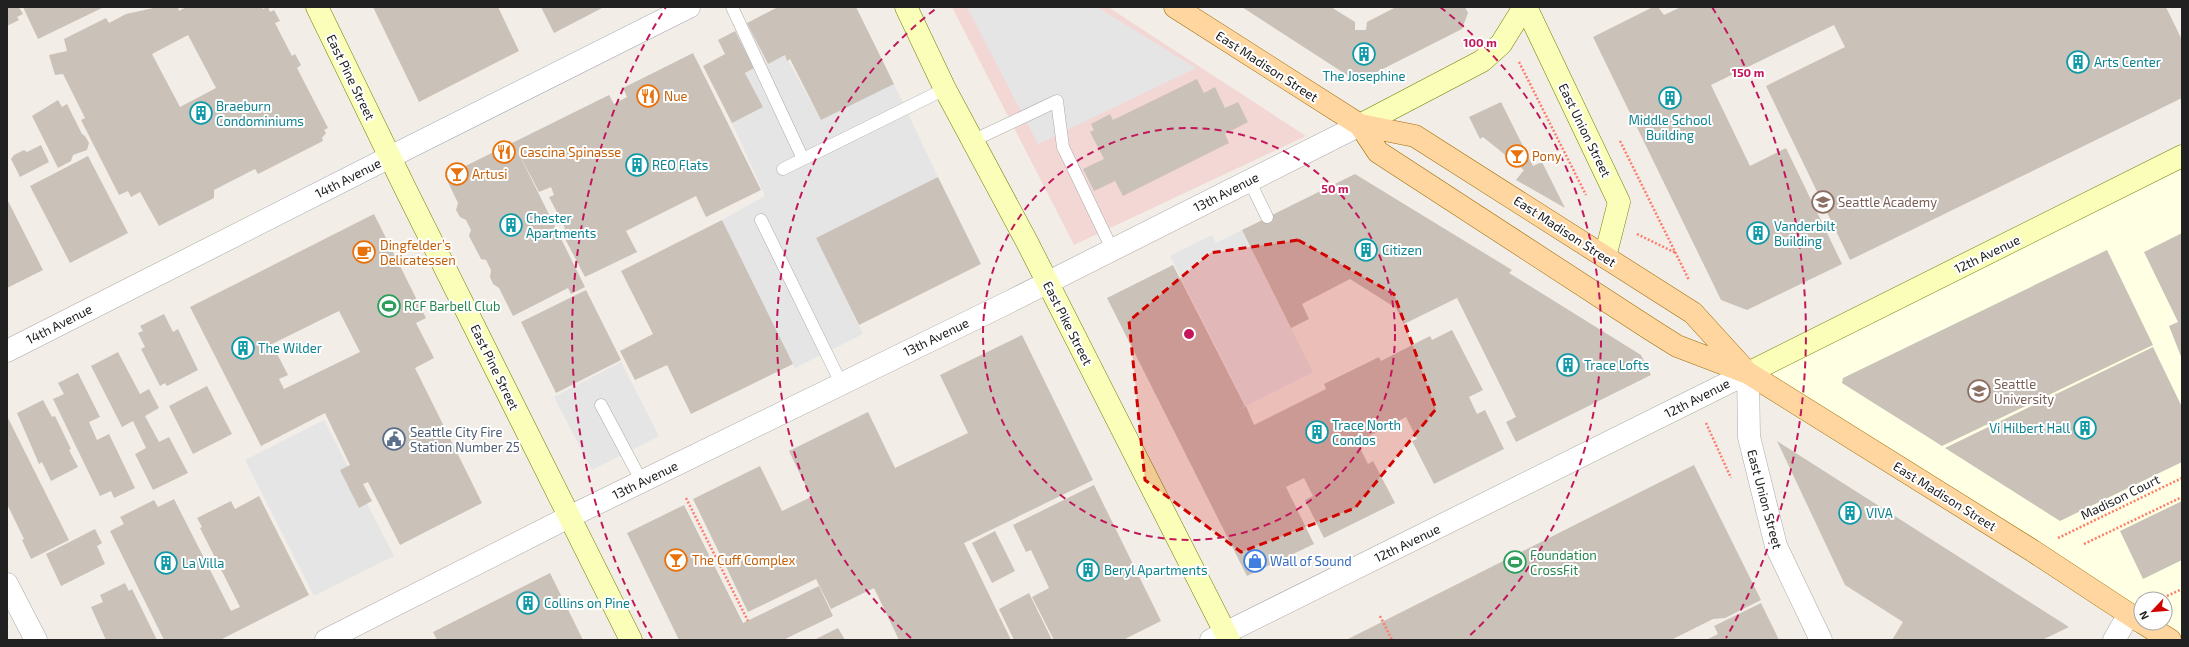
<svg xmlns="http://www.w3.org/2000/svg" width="2189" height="647" font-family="'Exo 2',sans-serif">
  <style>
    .commercial { fill: #f3d7d5 }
    .education { fill: #ffffe3 }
    .parking { fill: #e5e5e5 }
    .building { fill: #cac1b9; fill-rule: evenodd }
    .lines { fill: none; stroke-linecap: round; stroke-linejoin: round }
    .service-casing { stroke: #a8a8a8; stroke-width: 13 }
    .minor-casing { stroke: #a8a8a8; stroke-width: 23 }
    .tertiary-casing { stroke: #a8a8a8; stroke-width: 23 }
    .secondary-casing { stroke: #708000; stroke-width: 23 }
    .primary-casing { stroke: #9e6b00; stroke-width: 23 }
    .path { stroke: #ff7b6b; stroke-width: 2.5; stroke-dasharray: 2 2; stroke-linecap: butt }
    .service { stroke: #fff; stroke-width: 12 }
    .minor { stroke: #fff; stroke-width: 22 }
    .tertiary { stroke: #fff; stroke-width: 22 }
    .secondary { stroke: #fafeb8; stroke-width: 22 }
    .primary { stroke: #ffd69f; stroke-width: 22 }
    .marked { fill: #d20200; fill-opacity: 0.2; stroke: #d20200; stroke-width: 3; stroke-dasharray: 8 5; stroke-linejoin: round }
    .ring { fill: none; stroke: #c2185b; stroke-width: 2; stroke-dasharray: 7 5 }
    .labels { text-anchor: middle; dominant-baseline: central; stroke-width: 4; stroke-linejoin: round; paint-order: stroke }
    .culture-label { font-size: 13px; fill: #0d838f; stroke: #fff; text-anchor: start }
    .street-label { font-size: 13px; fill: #212121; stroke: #fff }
    .food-label { font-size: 13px; fill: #c56008; stroke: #fff; text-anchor: start }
    .education-label { font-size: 13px; fill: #785e54; stroke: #fff; text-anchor: start }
    .leisure-label { font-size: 13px; fill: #27864d; stroke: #fff; text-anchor: start }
    .service-label { font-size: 13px; fill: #4e5e75; stroke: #fff; text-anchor: start }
    .shop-label { font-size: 13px; fill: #366cbe; stroke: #fff; text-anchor: start }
    .centre { fill: #c2185b; stroke: #fff; stroke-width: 2 }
    .ring-label { font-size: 12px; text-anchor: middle; font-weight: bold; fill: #c2185b; stroke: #fff; stroke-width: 4; stroke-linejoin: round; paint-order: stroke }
  </style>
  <rect width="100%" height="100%" fill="#f2eee7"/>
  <path class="commercial" d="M952 7H1108L1306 136 1074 245Z"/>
  <path class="education" d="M2182 156V640H2170L2143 623H2165V599H2141V622L1748 373Z"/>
  <path class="parking" d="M967 7H1097L1196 68 1038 144Z
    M748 24 767 64 785 55 821 120 894 84 938 177 816 238 863 334 795 368 722 220 765 196 732 123 763 107 745 73 754 68 735 31Z
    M1242 230 1313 372 1246 406 1170 256 1212 235 1216 243Z
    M621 362 659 436 592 470 554 397Z
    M324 420 394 556 314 596 245 460Z"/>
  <path class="building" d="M7 7H19L23 14 17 17 19 20 7 26Z
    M23 7H102V8L38 39Z
    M158 7H178L179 11 186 7H262L263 9 268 7 270 12 274 10 280 21 275 23 292 56 295 54 301 65 297 68 328 128 324 130 326 133 322 138 323 141 258 174 255 169 214 190V198L159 226 140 192 131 197 128 191 119 195 81 120 85 118 63 74 55 75 49 55 67 51 64 39 106 18 109 23 126 14ZM188 35 216 88 180 107 152 54Z
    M373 7H498L519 51 419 102Z
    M541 7H604L554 33Z
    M778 7H856L894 84 821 120 790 59 787 61 785 55 768 64 747 23Z
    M1242 7H1331L1355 22V30H1366L1367 22 1396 7H1465L1468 13 1462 29 1365 78 1350 77Z
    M1653 7H1658L1664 15 1681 7H2166L2182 40V98L1850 260 1766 86 1845 47 1834 25 1711 85 1750 166 1786 148 1842 264 1747 310 1721 300 1593 37Z
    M735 31 754 68 745 73 763 107 732 123 703 66 725 54 718 40Z
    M693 53 761 190 706 217 696 196 626 231 637 252 585 277 561 231 565 228 549 197 554 195 551 187 539 192 516 148 585 287 571 294 568 288 513 316 499 288 493 284 490 277 491 270 486 260 481 259 469 236 471 230 466 220 460 217 456 210 458 203 445 176 609 95 614 104 627 97 623 88Z
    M1197 79 1204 93 1215 87 1225 108 1238 102 1248 122 1225 134 1229 143 1123 196 1115 181 1094 191 1083 169 1104 159 1090 132 1094 130 1091 124 1110 114 1113 120Z
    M58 100 62 107 67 104 82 134 85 136 89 143 87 150 73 155 71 161 58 168 32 116Z
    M1501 102 1533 166 1542 162 1565 208 1516 180 1524 170 1483 137 1480 139 1469 117Z
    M41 145 49 162 20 177 11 159 14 155 24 150 27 152Z
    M88 156 128 233 70 263 30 186Z
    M1355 174 1512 270 1509 273 1641 355 1651 375 1516 442 1506 422 1516 417 1457 298 1404 324 1396 308 1350 279 1302 304 1309 319 1291 328 1242 230Z
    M938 177 981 264 859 325 816 238Z
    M7 199 43 270 7 288Z
    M374 214 426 318 416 323 434 358 415 368 482 503 400 545 368 482 363 484 372 501 359 508 340 470 350 465 325 413 261 446 190 307ZM339 311 360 352 284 389 279 379 288 375 272 344Z
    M722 220 793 364 691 414 667 365 635 380 620 351 653 334 621 271Z
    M2182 233V359L2169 326 2178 322 2144 252Z
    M2107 250 2153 345 1942 446 1842 383 1843 378Z
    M1173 265 1245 406 1239 410 1246 406 1254 425 1326 389 1324 384 1379 357 1381 361 1430 336 1432 340 1452 330 1483 390 1469 397 1477 414 1485 410 1504 449 1434 484 1412 441 1417 439 1406 417 1357 442 1368 464 1373 461 1395 503 1324 538 1305 500 1313 496 1304 478 1286 487 1314 544 1247 576 1107 298Z
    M586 290 621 360 556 393 521 322Z
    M164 314 173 332 178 329 198 370 167 386 165 383 160 386 141 349 145 347 138 333 143 331 140 326Z
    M1022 335 1093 480 964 543 1011 640H899L874 588 831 609 816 579 748 612 693 499 760 466 782 511 811 497 789 451 868 412 895 468 968 433 940 375Z
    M2153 347 2182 407V462L2060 521 1945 448Z
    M118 352 140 394 149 389 159 408 145 416 159 442 169 437 188 473 153 490 135 454 146 448 133 421 122 427 91 366Z
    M78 373 100 417 89 422 97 440 109 434 135 488 114 498 111 491 100 496 53 399 64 394 58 383Z
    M207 386 232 434 193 454 169 406Z
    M43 400 52 417 55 416 71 449 69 450 78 467 51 481 42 462 39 464 17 413Z
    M7 416 69 540 31 559 22 540 24 539 7 504Z
    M1777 441 2069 627 2042 640H1892L1903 622 1845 585Z
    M1694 465 1761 600 1725 618 1713 619 1671 640H1346Z
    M1094 485 1161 621 1123 640H1054L1032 597 1049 588 1031 550 1026 552 1013 525Z
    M259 496 309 595 220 640H164L110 531 124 524 120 517 154 500 158 507 174 499 231 611 240 607 200 528 202 527 197 518 231 501 235 509Z
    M2182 501V560L2143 579 2120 531Z
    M684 505 743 623 819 586 833 616 783 640H679L627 533Z
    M95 529 102 543 97 546 105 564 61 586 46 554Z
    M995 531 1015 571 992 583 972 543Z
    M550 573 583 640H437L433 632Z
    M125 583 129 591 132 589 157 640H106L91 607 103 602 100 595Z
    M1029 593 1052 640H1014L999 609Z
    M1761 603 1779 640H1706L1718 634 1714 626Z
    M838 628 845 640H814Z"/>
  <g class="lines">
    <g class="service-casing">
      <path id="service" d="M732 7 803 159
        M972 141 1057 101 1063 147 1112 249
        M783 169 945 89
        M1249 180 1267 217
        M761 220 841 383
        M601 405 642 482"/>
    </g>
    <g class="minor-casing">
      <path id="minor" d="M7 351 390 157
        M7 584 36 640
        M326 640 569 517 1009 302 1360 125"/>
    </g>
    <g class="tertiary-casing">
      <path id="tertiary" d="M390 157 689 7
        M1211 640 1748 373 1749 437 1776 546 1821 640
        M2114 640 2129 614"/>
    </g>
    <g class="secondary-casing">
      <path id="secondary" d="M317 7 405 188 631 640
        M906 7 945 89 1027 242 1229 640
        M1526 7 1619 202 1605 257
        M1360 125 1482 61 1501 44 1524 7
        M1748 373 2182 156"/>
    </g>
    <g class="primary-casing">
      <path id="primary" d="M1175 7 1360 125 1415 136 1693 313 1744 369
        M1360 125 1378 152 1650 329 1677 346 1748 373 2033 551 2141 622
        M2143 623 2170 640"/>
    </g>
    <path class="path" d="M1519 62 1586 195
      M1620 141 1689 280
      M1637 234 1676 253
      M1706 423 1731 478
      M686 498 748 621
      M2058 538 2182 478
      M2084 544 2182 497
      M2167 596 2182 589
      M1380 616 1392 640"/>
    <use href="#service" class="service"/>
    <use href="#minor" class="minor"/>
    <use href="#tertiary" class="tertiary"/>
    <use href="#secondary" class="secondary"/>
    <use href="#primary" class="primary"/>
  </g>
  <path class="marked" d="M1298 240 1394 294 1436 409 1355 508 1241 552 1145 480 1129 321 1210 253Z"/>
  <g class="ring">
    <circle cx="1189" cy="334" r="206"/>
    <path d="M911 638A412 412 0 0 1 938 7M1440 7A412 412 0 0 1 1467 638"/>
    <path d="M652 638A617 617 0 0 1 666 7M1712 7A617 617 0 0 1 1726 638"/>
  </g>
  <defs>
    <g id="building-ring" transform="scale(1.15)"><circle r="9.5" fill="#fff" stroke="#0f9aa8" stroke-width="1.5"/><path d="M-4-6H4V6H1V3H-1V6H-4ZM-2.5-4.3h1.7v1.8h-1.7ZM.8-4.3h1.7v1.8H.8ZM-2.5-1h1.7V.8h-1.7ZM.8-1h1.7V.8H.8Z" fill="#0f9aa8"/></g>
    <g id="restaurant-ring" transform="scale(1.15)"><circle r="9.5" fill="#fff" stroke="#e8710a" stroke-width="1.5"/><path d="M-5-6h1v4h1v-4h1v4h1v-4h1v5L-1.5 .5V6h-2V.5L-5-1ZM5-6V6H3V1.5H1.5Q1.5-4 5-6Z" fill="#e8710a"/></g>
    <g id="bar-ring" transform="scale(1.15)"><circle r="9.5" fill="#fff" stroke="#e8710a" stroke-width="1.5"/><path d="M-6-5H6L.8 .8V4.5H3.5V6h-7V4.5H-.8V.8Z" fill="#e8710a"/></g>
    <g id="school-ring" transform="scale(1.15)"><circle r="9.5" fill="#fff" stroke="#8d6e63" stroke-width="1.5"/><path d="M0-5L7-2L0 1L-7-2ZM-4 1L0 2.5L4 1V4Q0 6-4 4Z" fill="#8d6e63"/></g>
    <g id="cafe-ring" transform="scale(1.15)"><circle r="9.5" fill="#fff" stroke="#e8710a" stroke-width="1.5"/><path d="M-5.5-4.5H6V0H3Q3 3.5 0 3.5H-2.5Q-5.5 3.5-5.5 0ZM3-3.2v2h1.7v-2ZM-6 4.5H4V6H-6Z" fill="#e8710a"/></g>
    <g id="stadium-ring" transform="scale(1.15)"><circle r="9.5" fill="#fff" stroke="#2e9e5b" stroke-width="1.5"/><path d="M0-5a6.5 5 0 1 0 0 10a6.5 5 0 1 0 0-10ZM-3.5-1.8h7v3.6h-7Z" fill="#2e9e5b"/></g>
    <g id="university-ring" transform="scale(1.15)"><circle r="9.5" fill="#fff" stroke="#8d6e63" stroke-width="1.5"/><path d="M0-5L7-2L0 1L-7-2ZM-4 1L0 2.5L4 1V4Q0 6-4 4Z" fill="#8d6e63"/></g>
    <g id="civic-ring" transform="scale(1.15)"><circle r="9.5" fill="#fff" stroke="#5c6f8a" stroke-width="1.5"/><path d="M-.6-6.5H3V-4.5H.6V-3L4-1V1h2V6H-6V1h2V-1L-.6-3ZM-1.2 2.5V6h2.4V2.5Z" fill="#5c6f8a"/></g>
    <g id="shop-ring" transform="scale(1.15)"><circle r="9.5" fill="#fff" stroke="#3f7fe0" stroke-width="1.5"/><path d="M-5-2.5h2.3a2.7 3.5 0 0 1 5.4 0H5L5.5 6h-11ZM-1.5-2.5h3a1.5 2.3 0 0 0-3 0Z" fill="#3f7fe0"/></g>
  </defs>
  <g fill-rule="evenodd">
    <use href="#building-ring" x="1364" y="54"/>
    <use href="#building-ring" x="2078" y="62"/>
    <use href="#restaurant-ring" x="648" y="96"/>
    <use href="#building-ring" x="1670" y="98"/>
    <use href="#building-ring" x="201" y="113"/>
    <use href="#restaurant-ring" x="504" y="152"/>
    <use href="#bar-ring" x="1517" y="156"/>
    <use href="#building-ring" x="637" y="165"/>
    <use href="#bar-ring" x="457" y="174"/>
    <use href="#school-ring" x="1823" y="202"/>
    <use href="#building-ring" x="511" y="225"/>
    <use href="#building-ring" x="1758" y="233"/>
    <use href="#building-ring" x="1366" y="250"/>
    <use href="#cafe-ring" x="364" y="252"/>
    <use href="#stadium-ring" x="389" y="306"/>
    <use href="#building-ring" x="243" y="348"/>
    <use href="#building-ring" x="1568" y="365"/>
    <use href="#university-ring" x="1979" y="391"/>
    <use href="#building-ring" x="2085" y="428"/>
    <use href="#building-ring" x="1317" y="432"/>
    <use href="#civic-ring" x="394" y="439"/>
    <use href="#building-ring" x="1850" y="513"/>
    <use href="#bar-ring" x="676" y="560"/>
    <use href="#shop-ring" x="1255" y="561"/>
    <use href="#stadium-ring" x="1515" y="562"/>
    <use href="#building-ring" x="166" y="563"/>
    <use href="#building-ring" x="1088" y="570"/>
    <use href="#building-ring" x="528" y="603"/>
  </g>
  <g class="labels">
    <g class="culture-label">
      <text x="2094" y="62">Arts Center</text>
      <text x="1364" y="76" text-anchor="middle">The Josephine</text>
      <text x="216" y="106">Braeburn<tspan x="216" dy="15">Condominiums</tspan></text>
      <text x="1670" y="120" text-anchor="middle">Middle School<tspan x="1670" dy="15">Building</tspan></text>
      <text x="652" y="165">REO Flats</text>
      <text x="526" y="218">Chester<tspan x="526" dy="15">Apartments</tspan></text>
      <text x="1774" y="226">Vanderbilt<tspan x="1774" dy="15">Building</tspan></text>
      <text x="1382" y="250">Citizen</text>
      <text x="258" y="348">The Wilder</text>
      <text x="1584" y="365">Trace Lofts</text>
      <text x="1332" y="425">Trace North<tspan x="1332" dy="15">Condos</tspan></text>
      <text x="2070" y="428" text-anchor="end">Vi Hilbert Hall</text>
      <text x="1866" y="513">VIVA</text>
      <text x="182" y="563">La Villa</text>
      <text x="1104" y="570">Beryl Apartments</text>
      <text x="544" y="603">Collins on Pine</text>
    </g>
    <g class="street-label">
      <text transform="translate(1267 66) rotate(33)">East Madison Street</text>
      <text transform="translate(351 77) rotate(64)">East Pine Street</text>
      <text transform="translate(1585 130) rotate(64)">East Union Street</text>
      <text transform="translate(348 178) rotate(-27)">14th Avenue</text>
      <text transform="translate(1226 192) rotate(-27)">13th Avenue</text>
      <text transform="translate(1565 231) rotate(33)">East Madison Street</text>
      <text transform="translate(1987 254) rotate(-26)">12th Avenue</text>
      <text transform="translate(1068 323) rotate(63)">East Pike Street</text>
      <text transform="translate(59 324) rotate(-27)">14th Avenue</text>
      <text transform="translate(936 337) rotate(-26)">13th Avenue</text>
      <text transform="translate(495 367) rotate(64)">East Pine Street</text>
      <text transform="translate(1697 398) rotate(-27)">12th Avenue</text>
      <text transform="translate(645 480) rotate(-26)">13th Avenue</text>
      <text transform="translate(1945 496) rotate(32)">East Madison Street</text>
      <text transform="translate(2120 497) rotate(-26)">Madison Court</text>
      <text transform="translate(1765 499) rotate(75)">East Union Street</text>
      <text transform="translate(1407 543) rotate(-26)">12th Avenue</text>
    </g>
    <g class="food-label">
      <text x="664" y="96">Nue</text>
      <text x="520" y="152">Cascina Spinasse</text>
      <text x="1532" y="156">Pony</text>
      <text x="472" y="174">Artusi</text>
      <text x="380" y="245">Dingfelder’s<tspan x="380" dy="15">Delicatessen</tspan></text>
      <text x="692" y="560">The Cuff Complex</text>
    </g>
    <g class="education-label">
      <text x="1838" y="202">Seattle Academy</text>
      <text x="1994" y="384">Seattle<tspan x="1994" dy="15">University</tspan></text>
    </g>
    <g class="leisure-label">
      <text x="404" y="306">RCF Barbell Club</text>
      <text x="1530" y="555">Foundation<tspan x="1530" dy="15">CrossFit</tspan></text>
    </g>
    <g class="service-label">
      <text x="410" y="432">Seattle City Fire<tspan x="410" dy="15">Station Number 25</tspan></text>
    </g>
    <g class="shop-label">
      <text x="1270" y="561">Wall of Sound</text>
    </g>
  </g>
  <circle cx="1189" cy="334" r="6" class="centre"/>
  <g class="ring-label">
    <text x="1480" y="47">100 m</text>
    <text x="1748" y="77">150 m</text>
    <text x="1335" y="193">50 m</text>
  </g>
  <rect width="2189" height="647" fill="none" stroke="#212121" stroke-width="16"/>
  <g transform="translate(2153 611) rotate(244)"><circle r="19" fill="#ffffff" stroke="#a6a6a6"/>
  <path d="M0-3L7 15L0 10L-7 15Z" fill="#d20200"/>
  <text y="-6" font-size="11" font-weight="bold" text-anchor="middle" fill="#212121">N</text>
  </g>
</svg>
